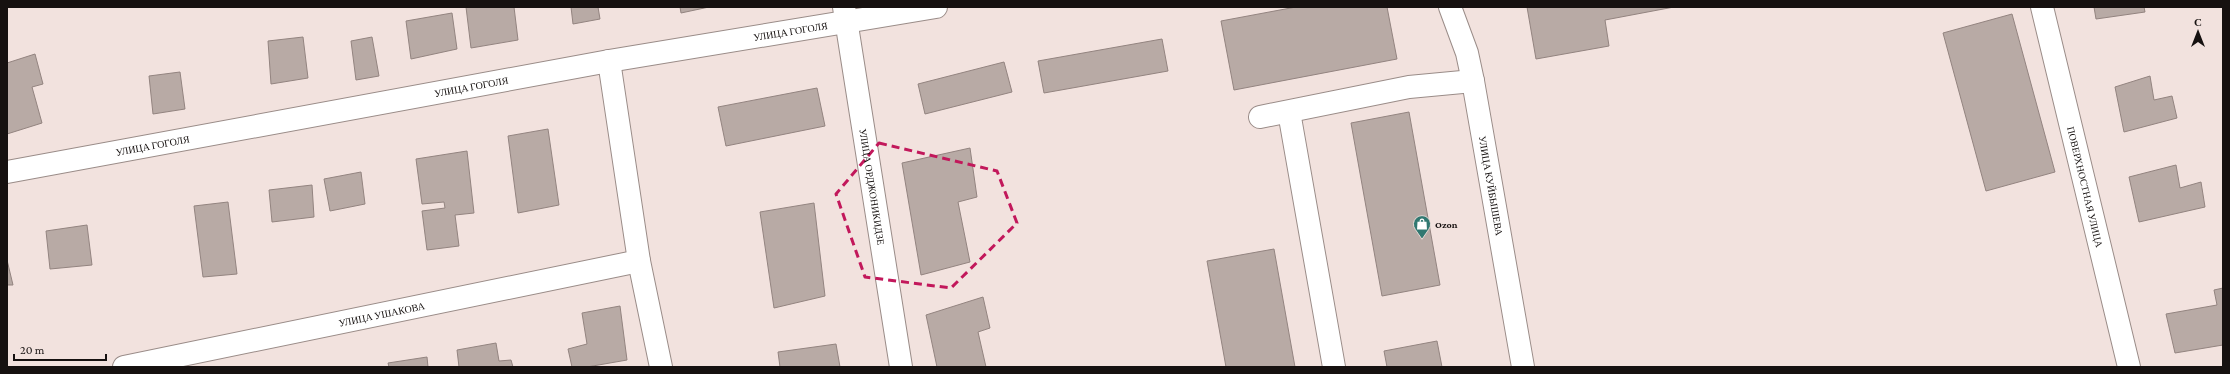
<svg xmlns="http://www.w3.org/2000/svg" width="2230" height="374" font-family="'Crimson Pro',serif">
  <style>
    .building { fill: #b8aaa5; stroke: #938480 }
    .lines { fill: none; stroke-linecap: round; stroke-linejoin: round }
    .minor-casing { stroke: #9a8c88; stroke-width: 24 }
    .minor { stroke: #fff; stroke-width: 22 }
    .marked { fill: none; stroke: #c2185b; stroke-width: 3; stroke-dasharray: 8 5; stroke-linejoin: round }
    .labels { text-anchor: middle; dominant-baseline: central; stroke-width: 3.5; stroke-linejoin: round; paint-order: stroke }
    .street-label { font-size: 10px; fill: #161110; stroke: #f2e2de }
    .poi-label { font-size: 10px; font-weight: bold; fill: #161110; stroke: #f2e2de; text-anchor: start }
  </style>
  <rect width="100%" height="100%" fill="#f2e2de"/>
  <path class="building" d="M466 7H514L518 40 471 48Z
    M571 7H598L600 19 573 24Z
    M680 7H709L681 13Z
    M1296 7H1387L1397 59 1234 90 1221 21Z
    M1527 7H1674L1605 20 1609 46 1536 59Z
    M2094 7H2144L2145 12 2096 19Z
    M452 13 457 49 411 59 406 21Z
    M2012 14 2055 172 1986 191 1943 33Z
    M303 37 308 78 271 84 268 41Z
    M372 37 379 76 356 80 351 41Z
    M1162 39 1168 71 1044 93 1038 61Z
    M35 54 43 84 32 87 42 123 7 134V63Z
    M1004 62 1012 92 925 114 918 84Z
    M180 72 185 109 153 114 149 76Z
    M2150 76 2154 100 2172 96 2177 118 2124 132 2115 87Z
    M817 88 825 126 726 146 718 107Z
    M1409 112 1440 285 1382 296 1351 123Z
    M548 129 559 205 518 213 508 136Z
    M970 148 977 197 958 202 970 262 921 275 902 163Z
    M467 151 474 213 455 215 459 246 427 250 422 211 445 208 444 202 422 204 416 159Z
    M2176 165 2180 188 2201 182 2205 207 2139 222 2129 177Z
    M361 172 365 204 330 211 324 179Z
    M312 185 314 217 272 222 269 190Z
    M228 202 237 274 203 277 194 206Z
    M814 203 825 296 774 308 760 212Z
    M87 225 92 265 50 269 46 231Z
    M1274 249 1295 367H1226L1207 261Z
    M7 260 13 285H7Z
    M2223 288V345L2175 353 2166 314 2217 305 2214 290Z
    M983 297 990 328 978 332 986 367H937L926 315Z
    M620 306 627 360 587 367H572L568 349 587 344 582 313Z
    M1437 341 1442 367H1387L1384 351Z
    M496 343 499 361 511 360 513 367H459L457 350Z
    M836 344 840 367H780L778 352Z
    M427 357 428 367H441H389L388 363Z"/>
  <g class="lines">
    <g class="minor-casing">
      <g id="minor">
        <path id="s1" d="M844 7 901 367"/>
        <path id="s2" d="M1450 7 1467 53 1473 81 1523 367"/>
        <path id="s3" d="M2042 7 2129 367"/>
        <path d="M609 61 639 261 661 367"/>
        <path d="M1289 112 1334 367"/>
        <path d="M1260 117 1409 87 1473 81"/>
        <path id="s4" d="M7 172 609 61 936 7"/>
        <path id="s5" d="M124 367 639 261"/>
      </g>
    </g>
    <use href="#minor" class="minor"/>
  </g>
  <path class="marked" d="M879 143 997 171 1017 223 951 288 865 277 836 194Z"/>
  <defs>
    <g id="shop-pin" transform="scale(0.9)"><path d="M0 17L-7.5 6A9.5 9.5 0 1 1 7.5 6Z" fill="#317871" stroke="#f2e2de"/><path d="M-5-2.5h2.3a2.7 3.5 0 0 1 5.4 0H5L5.5 6h-11ZM-1.5-2.5h3a1.5 2.3 0 0 0-3 0Z" fill="#fff"/></g>
  </defs>
  <g fill-rule="evenodd">
    <use href="#shop-pin" x="1422" y="224"/>
  </g>
  <g class="labels">
    <g class="street-label">
      <text stroke="none"><textPath href="#s4" startOffset="796">УЛИЦА ГОГОЛЯ</textPath></text>
      <text stroke="none"><textPath href="#s4" startOffset="472">УЛИЦА ГОГОЛЯ</textPath></text>
      <text stroke="none"><textPath href="#s4" startOffset="148">УЛИЦА ГОГОЛЯ</textPath></text>
      <text stroke="none"><textPath href="#s2" startOffset="184">УЛИЦА КУЙБЫШЕВА</textPath></text>
      <text stroke="none"><textPath href="#s1" startOffset="182">УЛИЦА ОРДЖОНИКИДЗЕ</textPath></text>
      <text stroke="none"><textPath href="#s3" startOffset="185">ПОВЕРХНОСТНАЯ УЛИЦА</textPath></text>
      <text stroke="none"><textPath href="#s5" startOffset="263">УЛИЦА УШАКОВА</textPath></text>
    </g>
    <g class="poi-label">
      <text x="1435" y="224">Ozon</text>
    </g>
  </g>
  <rect width="2230" height="374" fill="none" stroke="#161110" stroke-width="16"/>
  <g transform="translate(2198 32)" stroke="#f2e2de" stroke-width="3" paint-order="stroke">
  <path d="M0-3L7 15L0 10L-7 15Z" fill="#161110"/>
  <text y="-6" font-size="11" font-weight="bold" text-anchor="middle" fill="#161110">С</text>
  </g>
  <path d="M14 354v6h92v-6" fill="none" stroke="#161110" stroke-width="2"/>
  <text x="20" y="354" font-size="12" fill="#161110" stroke="#f2e2de" stroke-width="3" paint-order="stroke">20 m</text>
</svg>
